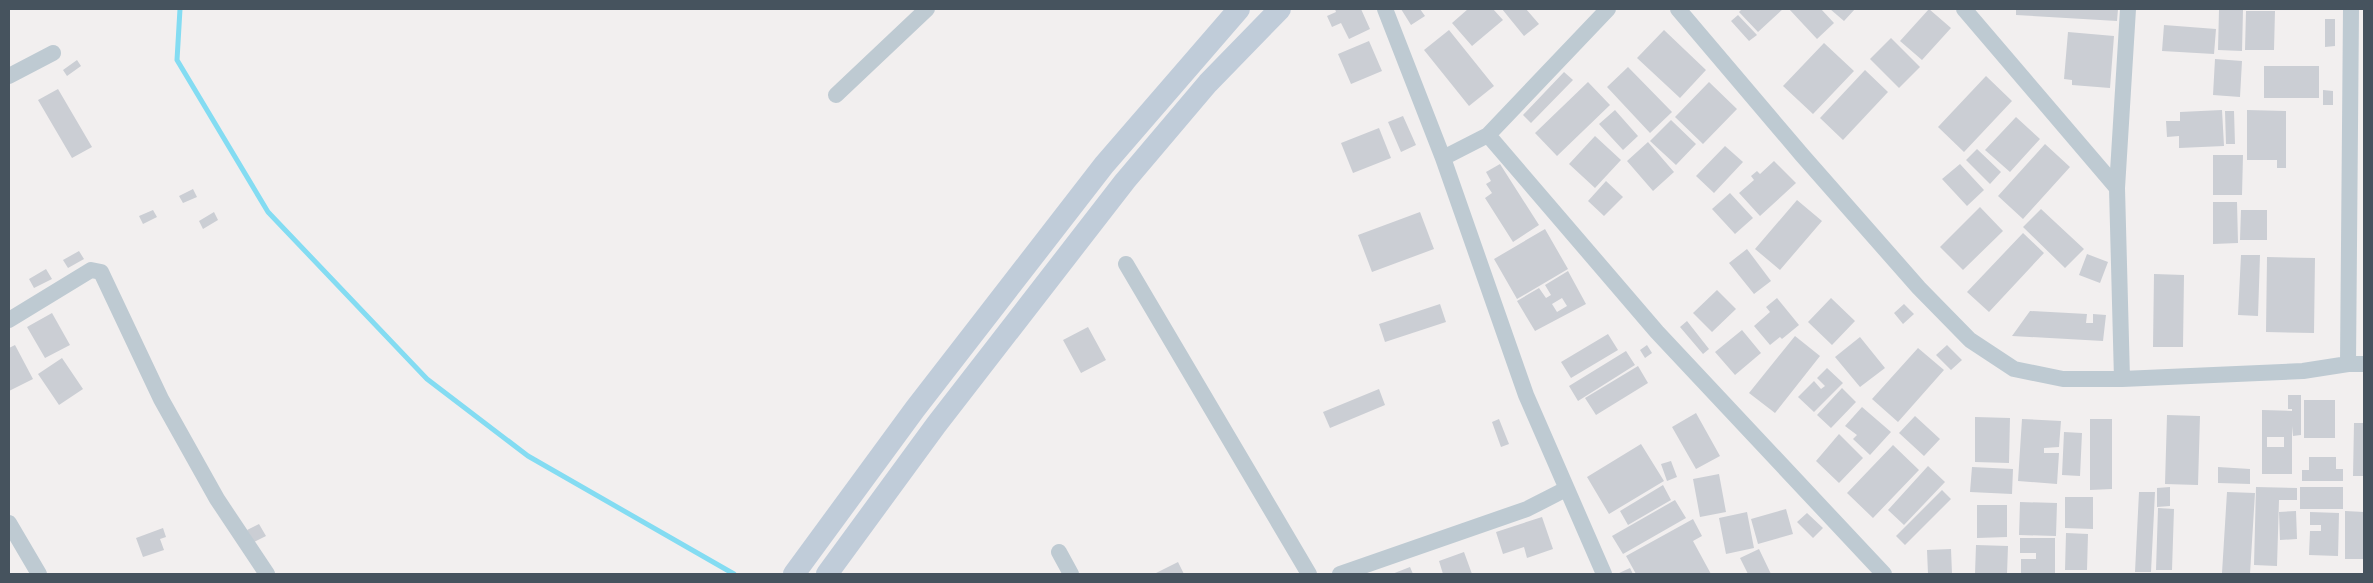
<svg xmlns="http://www.w3.org/2000/svg" width="2373" height="583" font-family="'DM Sans',sans-serif">
  <style>
    .lines { fill: none; stroke-linecap: round; stroke-linejoin: round }
    .stream { stroke: #84dcf2; stroke-width: 5 }
    .building { fill: #cbced4; fill-rule: evenodd }
    .street { stroke: #becad2; stroke-width: 16 }
    .secondary { stroke: #c0ccd9; stroke-width: 22 }
  </style>
  <rect width="100%" height="100%" fill="#f2efef"/>
  <g class="lines">
    <path class="stream" d="M180 9 177 60 268 212 427 379 528 456 734 574"/>
  </g>
  <path class="building" d="M1335 9H1361L1370 29 1349 39 1341 23 1332 27 1327 16 1336 12Z
    M1401 9H1420L1425 16 1411 25Z
    M1468 9H1493L1503 20 1472 46 1452 23Z
    M1502 9H1526L1539 24 1524 36Z
    M1742 9H1783L1758 32 1739 12Z
    M1789 9H1821L1834 23 1817 39Z
    M1830 9H1855L1844 21Z
    M1929 9 1951 28 1922 60 1900 41Z
    M2016 9H2118L2117 21 2016 15Z
    M2219 10H2243L2242 51 2218 50Z
    M2246 11H2275L2274 50H2245Z
    M1738 15 1757 35 1749 41 1731 21Z
    M2325 19H2335V46L2325 47Z
    M2164 25 2216 29 2214 54 2162 51Z
    M1449 30 1494 86 1469 106 1424 50Z
    M1664 30 1706 70 1680 98 1637 58Z
    M2068 32 2114 36 2110 88 2072 85V80L2064 79Z
    M1891 38 1920 67 1899 88 1870 59Z
    M1369 41 1382 71 1351 84 1338 54Z
    M1824 43 1854 71 1813 114 1783 86Z
    M2215 59 2242 61 2240 97 2213 95Z
    M77 60 81 66 67 76 63 70Z
    M2264 66H2319V98H2264Z
    M1628 67 1672 112 1650 133 1607 87Z
    M1865 70 1888 92 1843 140 1820 118Z
    M1564 72 1573 80 1531 123 1523 115Z
    M1986 76 2012 101 1964 152 1938 127Z
    M1588 82 1610 105 1557 156 1535 133Z
    M1709 82 1737 109 1703 144 1675 117Z
    M58 89 92 147 72 158 38 100Z
    M2323 90 2333 91V105H2323Z
    M1615 110 1638 136 1623 150 1599 124Z
    M2222 110 2224 146 2179 148V136L2167 137 2166 121H2180V112Z
    M2247 110 2286 111V168H2277V160H2247Z
    M2225 111H2234L2235 144H2226Z
    M1403 116 1416 145 1401 152 1388 122Z
    M2016 117 2040 139 2010 172 1985 150Z
    M1671 120 1696 144 1676 165 1650 141Z
    M1379 128 1391 158 1353 173 1341 143Z
    M1595 136 1621 160 1595 188 1569 164Z
    M1648 142 1674 172 1653 191 1627 161Z
    M2045 144 2070 167 2023 219 1998 196Z
    M1725 146 1743 162 1714 193 1696 176Z
    M1977 149 2001 172 1990 184 1966 160Z
    M2213 155H2243L2242 195H2213Z
    M1774 161 1796 183 1760 216 1739 193 1754 180 1751 176 1757 171 1760 174Z
    M1500 164 1539 225 1513 242 1485 198 1492 193 1486 184 1491 181 1486 172Z
    M1960 164 1984 190 1967 206 1942 179Z
    M1606 181 1623 197 1604 216 1588 201Z
    M193 189 197 197 183 203 179 196Z
    M1730 193 1753 218 1735 234 1712 209Z
    M1797 200 1822 221 1780 270 1755 249Z
    M2213 202H2237L2238 243 2213 244Z
    M1980 207 2003 231 1963 270 1940 247Z
    M2041 209 2084 249 2065 268 2023 227Z
    M153 210 157 217 143 224 139 216Z
    M2241 210H2267V240H2240Z
    M214 212 218 220 203 229 199 221Z
    M1420 212 1434 249 1372 272 1358 235Z
    M1545 229 1568 269 1517 299 1494 259Z
    M2023 233 2044 253 1989 312 1967 292Z
    M1747 249 1771 281 1754 294 1729 263Z
    M79 251 84 259 68 268 63 260Z
    M2087 254 2108 262 2100 283 2079 275Z
    M2241 255H2260L2258 316 2238 315Z
    M2267 257 2315 258 2314 333 2266 332Z
    M46 269 52 279 34 288 29 279Z
    M1568 271 1586 304 1535 331 1517 301 1539 288 1546 298 1551 295 1545 285ZM1562 298 1567 306 1557 312 1552 304Z
    M2154 274 2184 275 2183 347H2153Z
    M1717 290 1736 309 1712 332 1693 313Z
    M1777 298 1799 325 1782 339 1780 337 1770 345 1754 326 1770 312 1766 307Z
    M1831 298 1855 321 1832 345 1808 322Z
    M1440 304 1446 322 1385 342 1379 324Z
    M1904 304 1914 314 1903 324 1894 313Z
    M2030 311 2087 314 2086 323H2093V314L2106 315 2103 341 2012 336Z
    M52 313 70 345 45 358 27 327Z
    M1687 321 1709 349 1703 354 1680 327Z
    M1088 327 1106 360 1081 373 1063 340Z
    M1742 330 1761 353 1735 375 1715 352Z
    M1608 334 1618 350 1571 378 1561 362Z
    M1795 336 1820 356 1775 413 1749 393Z
    M1860 337 1885 368 1860 387 1835 357Z
    M15 345 33 379 9 391V348Z
    M1647 345 1652 353 1645 358 1640 350Z
    M1947 345 1962 360 1951 370 1936 355Z
    M1918 348 1944 370 1898 422 1872 399Z
    M1626 351 1635 365 1578 401 1569 386Z
    M62 358 83 389 59 405 38 374Z
    M1638 366 1648 383 1596 415 1585 398Z
    M1827 368 1843 383 1814 412 1798 397 1814 381 1821 389 1825 386 1817 378Z
    M1842 388 1856 402 1831 428 1817 415Z
    M1379 389 1385 405 1330 428 1323 412Z
    M2288 395H2301V435L2293 436 2292 426V474H2262V410L2292 411V409H2288ZM2267 437H2284V447H2267Z
    M2304 400H2335V438H2304Z
    M1862 407 1891 432 1870 455 1853 439 1857 435 1845 426Z
    M1696 413 1720 456 1696 469 1672 427Z
    M2167 415 2200 416 2198 485 2165 484Z
    M1915 416 1940 439 1924 456 1899 433Z
    M1975 417 2010 418 2009 463 1975 462Z
    M1499 419 1509 444 1501 447 1492 422Z
    M2022 419 2061 421 2059 447 2044 448V453H2059L2057 484 2018 481Z
    M2090 419H2112V489L2090 490Z
    M2354 423H2364V476H2353Z
    M2064 432 2082 433 2080 476 2062 475Z
    M1839 434 1863 458 1839 483 1816 461Z
    M1641 444 1664 481 1609 514 1587 477Z
    M1893 445 1919 470 1873 518 1847 493Z
    M2309 457H2336V469H2343V481H2302V470H2309Z
    M1671 461 1677 477 1667 481 1661 464Z
    M1928 466 1945 482 1904 525 1888 510Z
    M1972 467 2013 469 2012 494 1970 492Z
    M2218 467 2250 469V484L2218 483Z
    M1719 474 1726 512 1700 517 1693 479Z
    M1663 485 1671 500 1628 525 1620 511Z
    M2170 487V506L2157 507V488Z
    M2256 487 2297 488V500H2279L2277 566 2254 565Z
    M2300 487H2343V509H2300Z
    M1942 490 1951 499 1905 545 1896 536Z
    M2139 492H2155L2151 572H2135Z
    M2227 492 2255 493 2250 574 2222 573Z
    M2065 497H2093V529L2065 528Z
    M1675 500 1686 518 1623 554 1612 536Z
    M2020 502 2057 503 2056 536 2019 535Z
    M1977 505H2007V537L1977 538Z
    M2158 508 2174 509 2172 570H2156Z
    M1786 509 1793 534 1758 544 1751 519Z
    M2296 511 2297 539 2280 540 2279 512Z
    M2345 511 2364 512V559H2345Z
    M1747 512 1754 548 1726 554 1719 518Z
    M2310 512 2339 513 2338 556 2309 555 2310 531H2321V525H2310Z
    M1807 513 1823 528 1813 538 1797 522Z
    M1542 517 1553 549 1527 558 1524 547 1503 554 1496 532Z
    M1693 519 1702 536 1693 541 1711 574H1636L1626 556Z
    M259 524 266 536 254 542 247 530Z
    M163 528 166 537 160 539 164 550 143 557 136 538Z
    M2066 533 2088 534 2087 570H2065Z
    M2020 538H2055V574H2021V559H2036V553H2020Z
    M1976 545 2008 546 2007 574H1975Z
    M1759 549 1771 574H1748L1740 558Z
    M1951 549 1952 574H1928L1927 550Z
    M1464 552 1472 574H1443L1439 561Z
    M1178 562 1184 574H1154Z
    M1410 567 1413 574H1392Z
    M1630 568 1633 574H1617Z"/>
  <g class="lines">
    <path class="street" d="M1385 9 1443 158 1526 395 1604 574
      M1678 9 1802 155 1919 288 1970 340 2014 369 2063 379H2122
      M1964 9 2117 188
      M2128 9 2117 188 2122 379 2303 371 2348 364H2364
      M9 76 53 53
      M836 95 927 9
      M1488 135 1608 9
      M1443 158 1488 135 1657 332 1884 574
      M1126 264 1309 574
      M9 320 91 270 101 272 161 399 217 499 267 574
      M2348 364 2351 9
      M9 523 39 574
      M1059 552 1071 574
      M1340 574 1527 509 1566 489"/>
    <path class="secondary" d="M794 574 915 409 1104 165 1239 9
      M827 574 936 425 1125 181 1208 83 1280 9"/>
  </g>
  <rect width="2373" height="583" fill="none" stroke="#46535e" stroke-width="20"/>
</svg>
